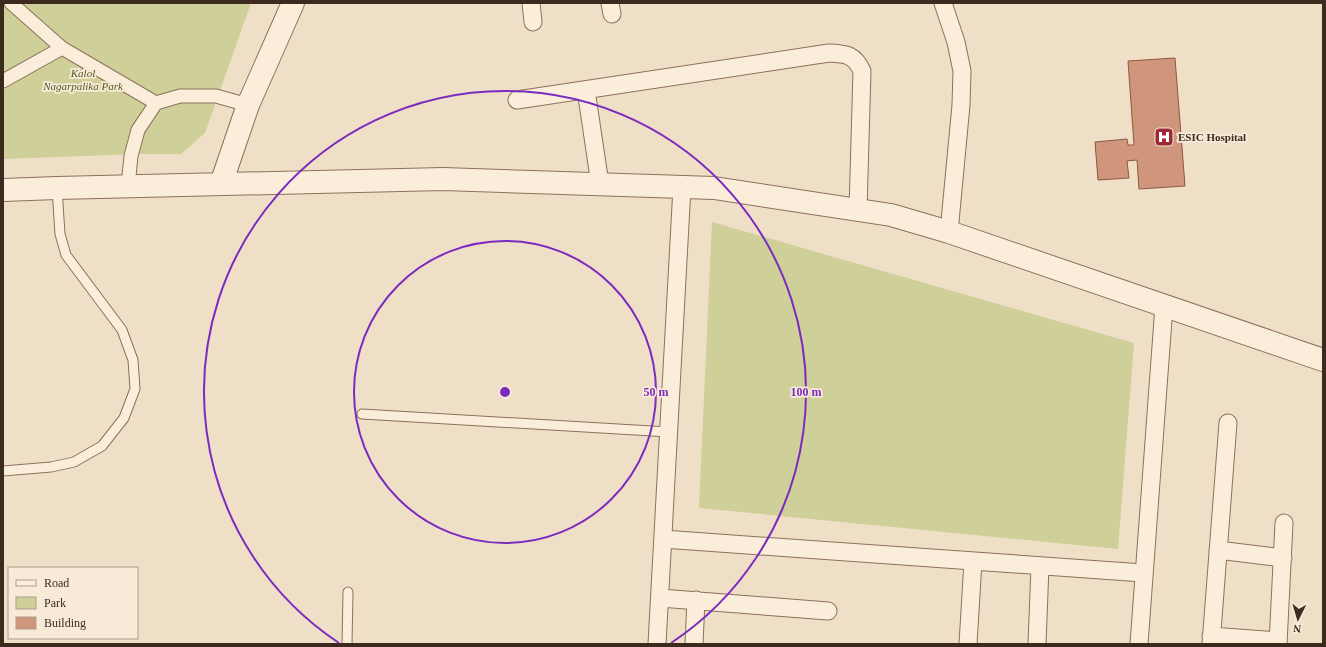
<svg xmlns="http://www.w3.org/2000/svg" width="1326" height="647" font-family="Georgia,serif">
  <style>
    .green { fill: #cfcf9a }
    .building { fill: #cf967c; stroke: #8d5640 }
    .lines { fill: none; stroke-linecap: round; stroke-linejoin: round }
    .service-casing { stroke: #8d705b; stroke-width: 11 }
    .pedestrian-casing { stroke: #8d705b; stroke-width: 15 }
    .minor-casing { stroke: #8d705b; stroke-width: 19 }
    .tertiary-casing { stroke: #8d705b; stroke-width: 24 }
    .service { stroke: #faeedb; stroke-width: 9 }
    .pedestrian { stroke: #faeedb; stroke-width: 13 }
    .minor { stroke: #faeedb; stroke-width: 17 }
    .tertiary { stroke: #faeedb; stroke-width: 22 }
    .ring { fill: none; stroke: #7b2cbf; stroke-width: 2 }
    .labels { text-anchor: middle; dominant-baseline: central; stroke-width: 3.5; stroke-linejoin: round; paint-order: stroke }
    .park-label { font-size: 11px; font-style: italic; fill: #525a25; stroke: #f7ead7 }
    .poi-label { font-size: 11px; font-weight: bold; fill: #3d2a1f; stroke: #f7ead7; text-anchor: start }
    .centre { fill: #7b2cbf; stroke: #f7ead7; stroke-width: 2 }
    .ring-label { font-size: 12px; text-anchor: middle; font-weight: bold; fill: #7b2cbf; stroke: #f7ead7; stroke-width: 3.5; stroke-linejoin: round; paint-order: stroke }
  </style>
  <rect width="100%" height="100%" fill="#f0dfc7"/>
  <path class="green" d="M3 3H251L205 133 181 154H139L3 159Z
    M712 222 1134 343 1118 549 699 508Z"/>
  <path class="building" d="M1175 58 1185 186 1139 189 1137 160 1127 161 1129 178 1098 180 1095 142 1127 139 1128 145H1134L1128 61Z"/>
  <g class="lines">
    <g class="service-casing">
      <path id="service" d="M362 414 669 432
        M3 471 51 467 74 462 102 446 124 418 135 389 133 360 122 330 66 255 60 234 57 188
        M347 644 348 592"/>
    </g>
    <g class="pedestrian-casing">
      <path id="pedestrian" d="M11 3 62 48 156 103
        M3 81 62 48
        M128 186 131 156 138 130 156 103 180 96H216L248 105"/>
    </g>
    <g class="minor-casing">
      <path id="minor" d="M531 3 533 22
        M610 3 612 14
        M943 3 956 42 962 71 961 105 949 232
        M586 90 600 184
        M517 100 829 53C846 54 854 54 862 71L858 210
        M663 539 1143 573
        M1218 550 1283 558
        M660 598 828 611
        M1211 636 1278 641
        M657 644 682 187
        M694 644 696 600
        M968 644 973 561
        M1037 644 1040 566
        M1139 644 1164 306
        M1211 644 1228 423
        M1278 644 1284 523"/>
    </g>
    <g class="tertiary-casing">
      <path id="tertiary" d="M221 184 248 105 293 3
        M3 190 57 188 443 179 714 188 891 215 949 232 1323 360"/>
    </g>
    <use href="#service" class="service"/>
    <use href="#pedestrian" class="pedestrian"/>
    <use href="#minor" class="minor"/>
    <use href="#tertiary" class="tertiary"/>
  </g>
  <g class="ring">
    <circle cx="505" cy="392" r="151"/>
    <path d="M339 643A301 301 0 1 1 671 643"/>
  </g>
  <defs>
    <g id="hospital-square" transform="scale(1)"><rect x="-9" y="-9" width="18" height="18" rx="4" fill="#9e2936" stroke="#f7ead7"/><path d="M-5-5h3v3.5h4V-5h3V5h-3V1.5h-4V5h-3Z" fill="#fff"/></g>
  </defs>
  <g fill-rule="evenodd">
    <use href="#hospital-square" x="1164" y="137"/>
  </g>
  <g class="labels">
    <g class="park-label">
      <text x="83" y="73">Kalol<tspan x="83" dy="13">Nagarpalika Park</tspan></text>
    </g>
    <g class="poi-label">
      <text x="1178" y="137">ESIC Hospital</text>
    </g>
  </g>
  <circle cx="505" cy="392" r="6" class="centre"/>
  <g class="ring-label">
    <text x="656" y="396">50 m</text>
    <text x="806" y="396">100 m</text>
  </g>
  <rect width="1326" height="647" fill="none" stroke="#3d2a1f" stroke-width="8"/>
  <rect x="8" y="567" width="130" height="72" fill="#f7ead7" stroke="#ad9d8d"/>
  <rect x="16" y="580" width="20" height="6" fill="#faeedb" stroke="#ad9d8d"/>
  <text x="44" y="587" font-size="12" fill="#3d2a1f">Road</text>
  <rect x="16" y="597" width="20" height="12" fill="#cfcf9a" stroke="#ad9d8d"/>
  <text x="44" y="607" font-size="12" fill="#3d2a1f">Park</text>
  <rect x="16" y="617" width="20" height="12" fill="#cf967c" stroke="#ad9d8d"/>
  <text x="44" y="627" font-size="12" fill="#3d2a1f">Building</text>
  <g transform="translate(1298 619) rotate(185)" stroke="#f7ead7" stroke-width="3" paint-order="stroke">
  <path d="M0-3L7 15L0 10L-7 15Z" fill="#3d2a1f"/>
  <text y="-6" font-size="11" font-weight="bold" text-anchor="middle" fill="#3d2a1f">N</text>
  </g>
</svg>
